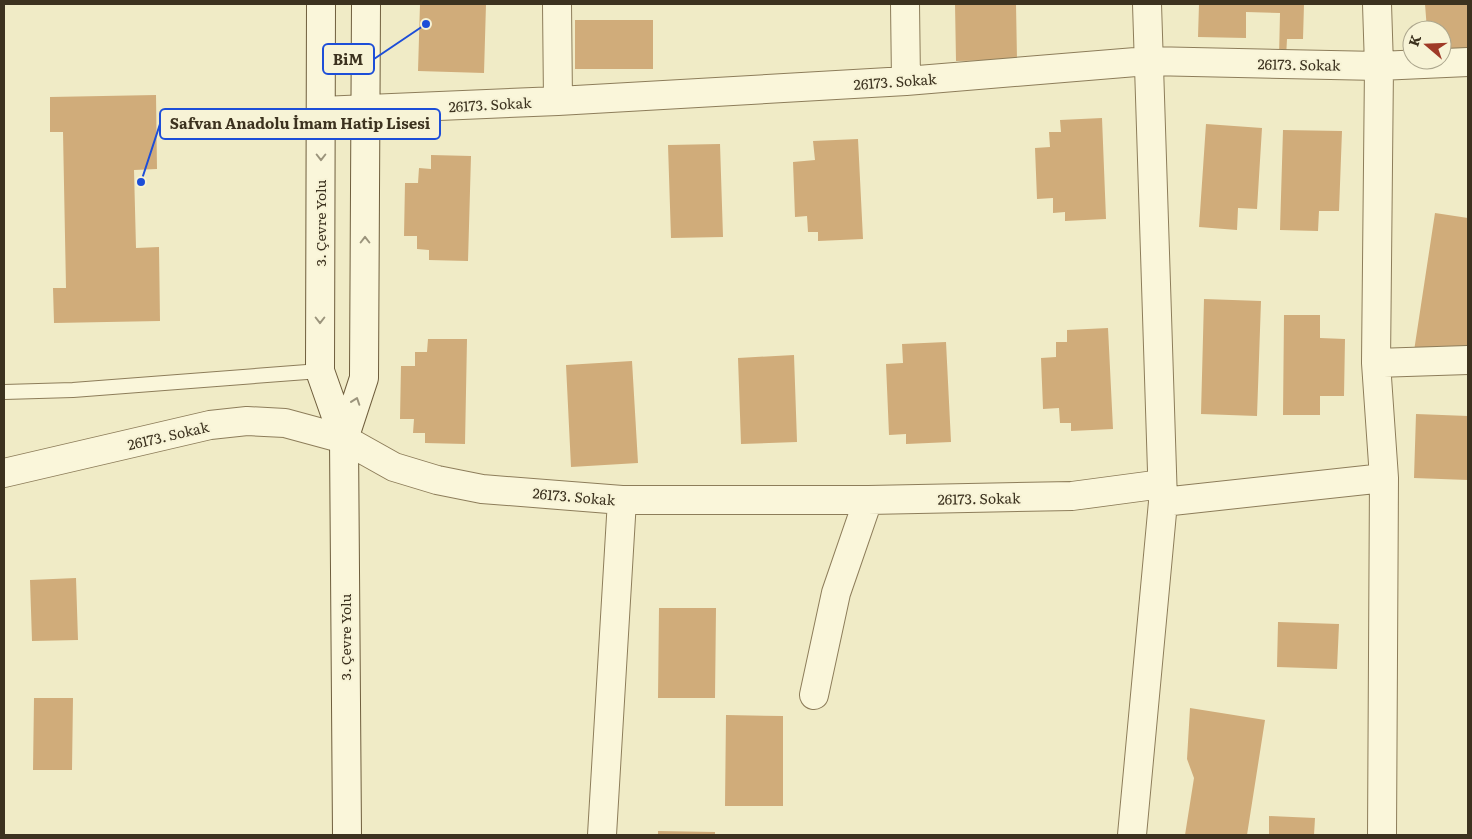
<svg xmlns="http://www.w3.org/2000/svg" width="1472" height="839" font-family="Literata,serif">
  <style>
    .building { fill: #d0ac7a }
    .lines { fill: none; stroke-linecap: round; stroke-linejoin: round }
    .service-casing { stroke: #8d7d5a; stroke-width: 16 }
    .minor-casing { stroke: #8d7d5a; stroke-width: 30 }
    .secondary-casing { stroke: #6f5e3d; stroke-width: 30 }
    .service { stroke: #faf6da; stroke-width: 14 }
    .minor { stroke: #faf6da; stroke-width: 28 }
    .secondary { stroke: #faf6da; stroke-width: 28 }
    .oneway { stroke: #9b947c }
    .labels { text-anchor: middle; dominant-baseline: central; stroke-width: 4; stroke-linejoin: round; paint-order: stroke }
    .street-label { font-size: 14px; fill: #3c321f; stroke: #f7f3d6 }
    .leader { fill: none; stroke: #1d4ed8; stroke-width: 2 }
    .callout-dot { fill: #1d4ed8; stroke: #f7f3d6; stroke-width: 2 }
    .callout { fill: #f7f3d6; stroke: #1d4ed8; stroke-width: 2 }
    .callout-label { font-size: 15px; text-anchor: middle; font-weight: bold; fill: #3c321f }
  </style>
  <rect width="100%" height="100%" fill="#f0ebc6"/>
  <path class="building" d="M420 4H486L484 73 418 71Z
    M955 4H1016L1017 60 956 61Z
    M1199 4H1304L1303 39H1287L1286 58 1279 57 1280 13 1246 12V38L1198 37Z
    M1425 4H1468V50L1442 51V30H1427Z
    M575 20H653V69H575Z
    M156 95 157 169 134 170 136 248 159 247 160 321 54 323 53 288H66L63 132H50V97Z
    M1102 118 1106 219 1065 221V212L1053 213V198L1037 199 1035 148 1050 147 1049 132H1061L1060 120Z
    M1206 124 1262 128 1257 209 1238 208 1237 230 1199 227Z
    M1283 130 1342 131 1339 211H1319L1318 231 1280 230Z
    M858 139 863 239 818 241V232H808L807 216 795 217 793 162 815 160 813 141Z
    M720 144 723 237 671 238 668 145Z
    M431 155 471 156 468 261 429 260V250L417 249V236H404L405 183H418L419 168 431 169Z
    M1435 213 1468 218V353L1414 351Z
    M1204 299 1261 301 1257 416 1201 414Z
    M1284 315H1320V338L1345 339 1344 396H1320V415H1283Z
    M1108 328 1113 429 1071 431V423H1060L1059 408 1043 409 1041 358 1056 357V342H1067V330Z
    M428 339H467L465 444 425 443V433H413L414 419H400L401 366H415V352H427Z
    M946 342 951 442 906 444V434L889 435 886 364 903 363 902 344Z
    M794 355 797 442 741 444 738 358Z
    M632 361 638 463 571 467 566 365Z
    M1416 414 1468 416V480L1414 478Z
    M76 578 78 640 32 641 30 580Z
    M659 608H716L715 698H658Z
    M1278 622 1339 624 1337 669 1277 667Z
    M34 698H73L72 770H33Z
    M1190 708 1265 720 1247 835H1185L1194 778 1187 759Z
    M726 715 783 716V806H725Z
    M1269 816 1315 818 1314 835H1269Z
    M658 831 715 832V835H658Z"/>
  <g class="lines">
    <g class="service-casing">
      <path id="service" d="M4 392 73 390 320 371"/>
    </g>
    <g class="minor-casing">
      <path id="minor" d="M557 4 558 101
        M905 4 906 81
        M1377 4 1379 66 1376 363 1384 478 1382 835
        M321 111 558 101 906 81 1148 61 1379 66 1468 62
        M1376 363 1468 360
        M4 473 210 425 247 421 285 423 344 439 394 467 437 480 482 489 622 500H868L1072 496 1162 484
        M1163 502 1384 478
        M814 695 836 593 868 500
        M602 835 622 500
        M1132 835 1163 502 1147 4"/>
    </g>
    <g class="secondary-casing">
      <path id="secondary" d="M321 4 320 371 344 439 364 378 366 4
        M344 439 347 835"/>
    </g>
    <use href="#service" class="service"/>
    <use href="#minor" class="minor"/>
    <use href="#secondary" class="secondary"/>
  </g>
  <defs><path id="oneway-chevron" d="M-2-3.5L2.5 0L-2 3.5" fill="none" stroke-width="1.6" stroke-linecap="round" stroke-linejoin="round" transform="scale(1.25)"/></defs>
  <g class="oneway">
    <use href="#oneway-chevron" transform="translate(321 157) rotate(90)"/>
    <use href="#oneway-chevron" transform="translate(365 240) rotate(-90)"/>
    <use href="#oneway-chevron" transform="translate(320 320) rotate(90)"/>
    <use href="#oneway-chevron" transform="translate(356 401) rotate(-71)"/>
  </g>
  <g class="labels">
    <g class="street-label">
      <text transform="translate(1299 64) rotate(1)">26173. Sokak</text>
      <text transform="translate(895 81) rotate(-4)">26173. Sokak</text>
      <text transform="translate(490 104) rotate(-3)">26173. Sokak</text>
      <text transform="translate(320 223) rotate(-90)">3. Çevre Yolu</text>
      <text transform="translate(168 435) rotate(-13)">26173. Sokak</text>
      <text transform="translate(574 496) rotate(5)">26173. Sokak</text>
      <text transform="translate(979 498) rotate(-1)">26173. Sokak</text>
      <text transform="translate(345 637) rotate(-90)">3. Çevre Yolu</text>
    </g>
  </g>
  <path class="leader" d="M426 24L374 59M141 182L160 124"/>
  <g class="callout-dot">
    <circle cx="426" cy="24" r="5"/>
    <circle cx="141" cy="182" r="5"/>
  </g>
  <g class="callout">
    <rect x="323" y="44" width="51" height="30" rx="5"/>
    <rect x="160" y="109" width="280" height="30" rx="5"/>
  </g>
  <g class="callout-label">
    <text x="348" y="65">BiM</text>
    <text x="300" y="129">Safvan Anadolu İmam Hatip Lisesi</text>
  </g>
  <rect width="1472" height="839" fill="none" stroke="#3c321f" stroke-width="10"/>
  <g transform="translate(1427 45) rotate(289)"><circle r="24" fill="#f7f3d6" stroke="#aca68d"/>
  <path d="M0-4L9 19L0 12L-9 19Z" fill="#9f3a27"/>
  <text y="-8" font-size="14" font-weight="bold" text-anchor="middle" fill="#3c321f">K</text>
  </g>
</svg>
